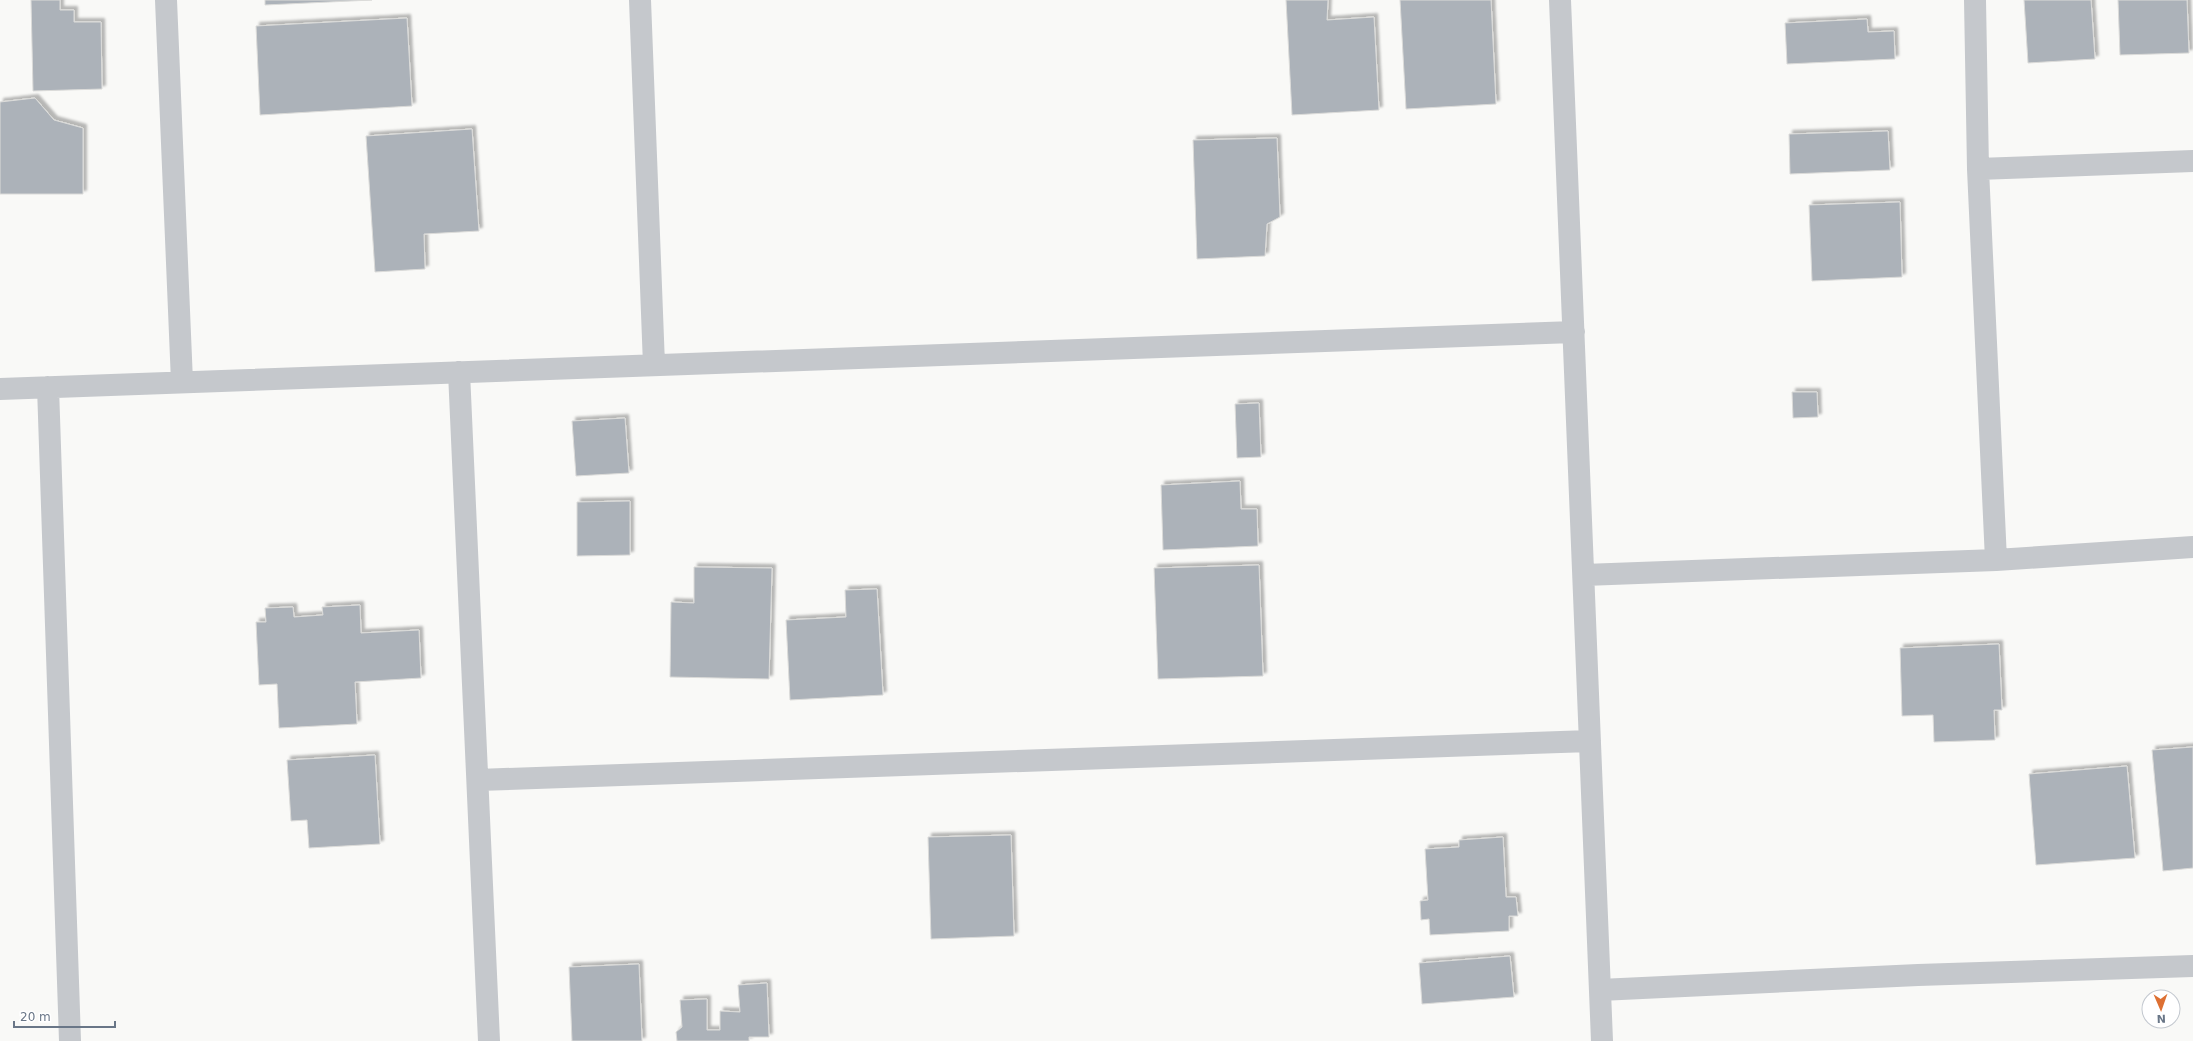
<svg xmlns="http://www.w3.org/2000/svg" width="2193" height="1041" font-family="'DejaVu Sans',sans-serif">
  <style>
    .building { fill: #acb2b9; stroke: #dbdbd9; filter: url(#shadow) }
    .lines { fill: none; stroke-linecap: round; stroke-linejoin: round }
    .minor { stroke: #c5c8cc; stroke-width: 22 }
  </style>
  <defs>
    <filter id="shadow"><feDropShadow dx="3.5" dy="-3.5" stdDeviation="1" flood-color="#0004"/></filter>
  </defs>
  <rect width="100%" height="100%" fill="#f9f9f7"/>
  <path class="building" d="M31 0H60V10H74V22H101L102 89 33 91Z
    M265 0H372L265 5Z
    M1286 0H1328L1327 20 1374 17 1379 110 1292 115Z
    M1400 0H1491L1496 104 1406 109Z
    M2024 0H2091L2095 59 2028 63Z
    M2118 0H2187L2189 53 2120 55Z
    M407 18 412 106 260 115 256 26Z
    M1867 19 1868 32 1894 31 1895 59 1787 64 1785 23Z
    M35 98 54 120 83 128V194H0V102Z
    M472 129 479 231 424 234 425 269 375 272 366 136Z
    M1888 131 1890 170 1790 174 1789 134Z
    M1277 138 1280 217 1267 224 1265 256 1197 259 1193 140Z
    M1900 202 1902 277 1812 281 1809 205Z
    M1792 392H1817L1818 417 1793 418Z
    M1259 403 1261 457 1237 458 1235 404Z
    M625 418 629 473 576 476 572 421Z
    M1240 481 1241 509H1257L1258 546 1163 550 1161 485Z
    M630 501V555L577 556V502Z
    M1259 565 1263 676 1158 679 1154 568Z
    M694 567 772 568 769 679 670 677 671 602 694 603Z
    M877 589 883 695 790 700 786 620 846 617 845 590Z
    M360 605 361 633 419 630 421 678 355 682 357 724 279 728 277 684 259 685 256 622H266L265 608 293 607 294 617 323 615 322 607Z
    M1999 644 2002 710H1994L1995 740 1934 742 1933 715 1902 716 1900 648Z
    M2193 747V868L2163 871 2152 750Z
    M375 755 380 844 309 848 307 820 291 821 287 760Z
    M2127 766 2135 858 2036 865 2029 774Z
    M1011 835 1014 936 931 939 928 837Z
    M1503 837 1506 897H1516L1518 916H1509V931L1430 935 1429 919 1421 920 1420 901 1428 900 1425 849 1459 847V840Z
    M1510 956 1514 997 1422 1004 1419 963Z
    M639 964 642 1041H572L569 967Z
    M767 983 769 1037H749V1041H677L676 1032 682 1027 680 1000 707 999V1030H720V1011L740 1012 738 985Z"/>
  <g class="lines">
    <path class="minor" d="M166 0 182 382
      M640 0 654 365
      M1560 0 1602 1041
      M1975 0 1978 169 1996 560
      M1978 169 2193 161
      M459 372 489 1041
      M48 387 70 1041
      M0 389 1574 332
      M1584 575 1996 560 2193 547
      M478 780 1590 741
      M1600 990 1918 975 2193 966"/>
  </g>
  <g transform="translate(2161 1009) rotate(178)"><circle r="19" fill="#ffffff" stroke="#c3c8cf"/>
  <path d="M0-3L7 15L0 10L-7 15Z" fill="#dd7033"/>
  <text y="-6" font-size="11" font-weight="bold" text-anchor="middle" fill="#697687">N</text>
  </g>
  <path d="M14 1021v6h101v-6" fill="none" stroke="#697687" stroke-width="2"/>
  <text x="20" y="1021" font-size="12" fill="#697687" stroke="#ffffff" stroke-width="3" paint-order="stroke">20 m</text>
</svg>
